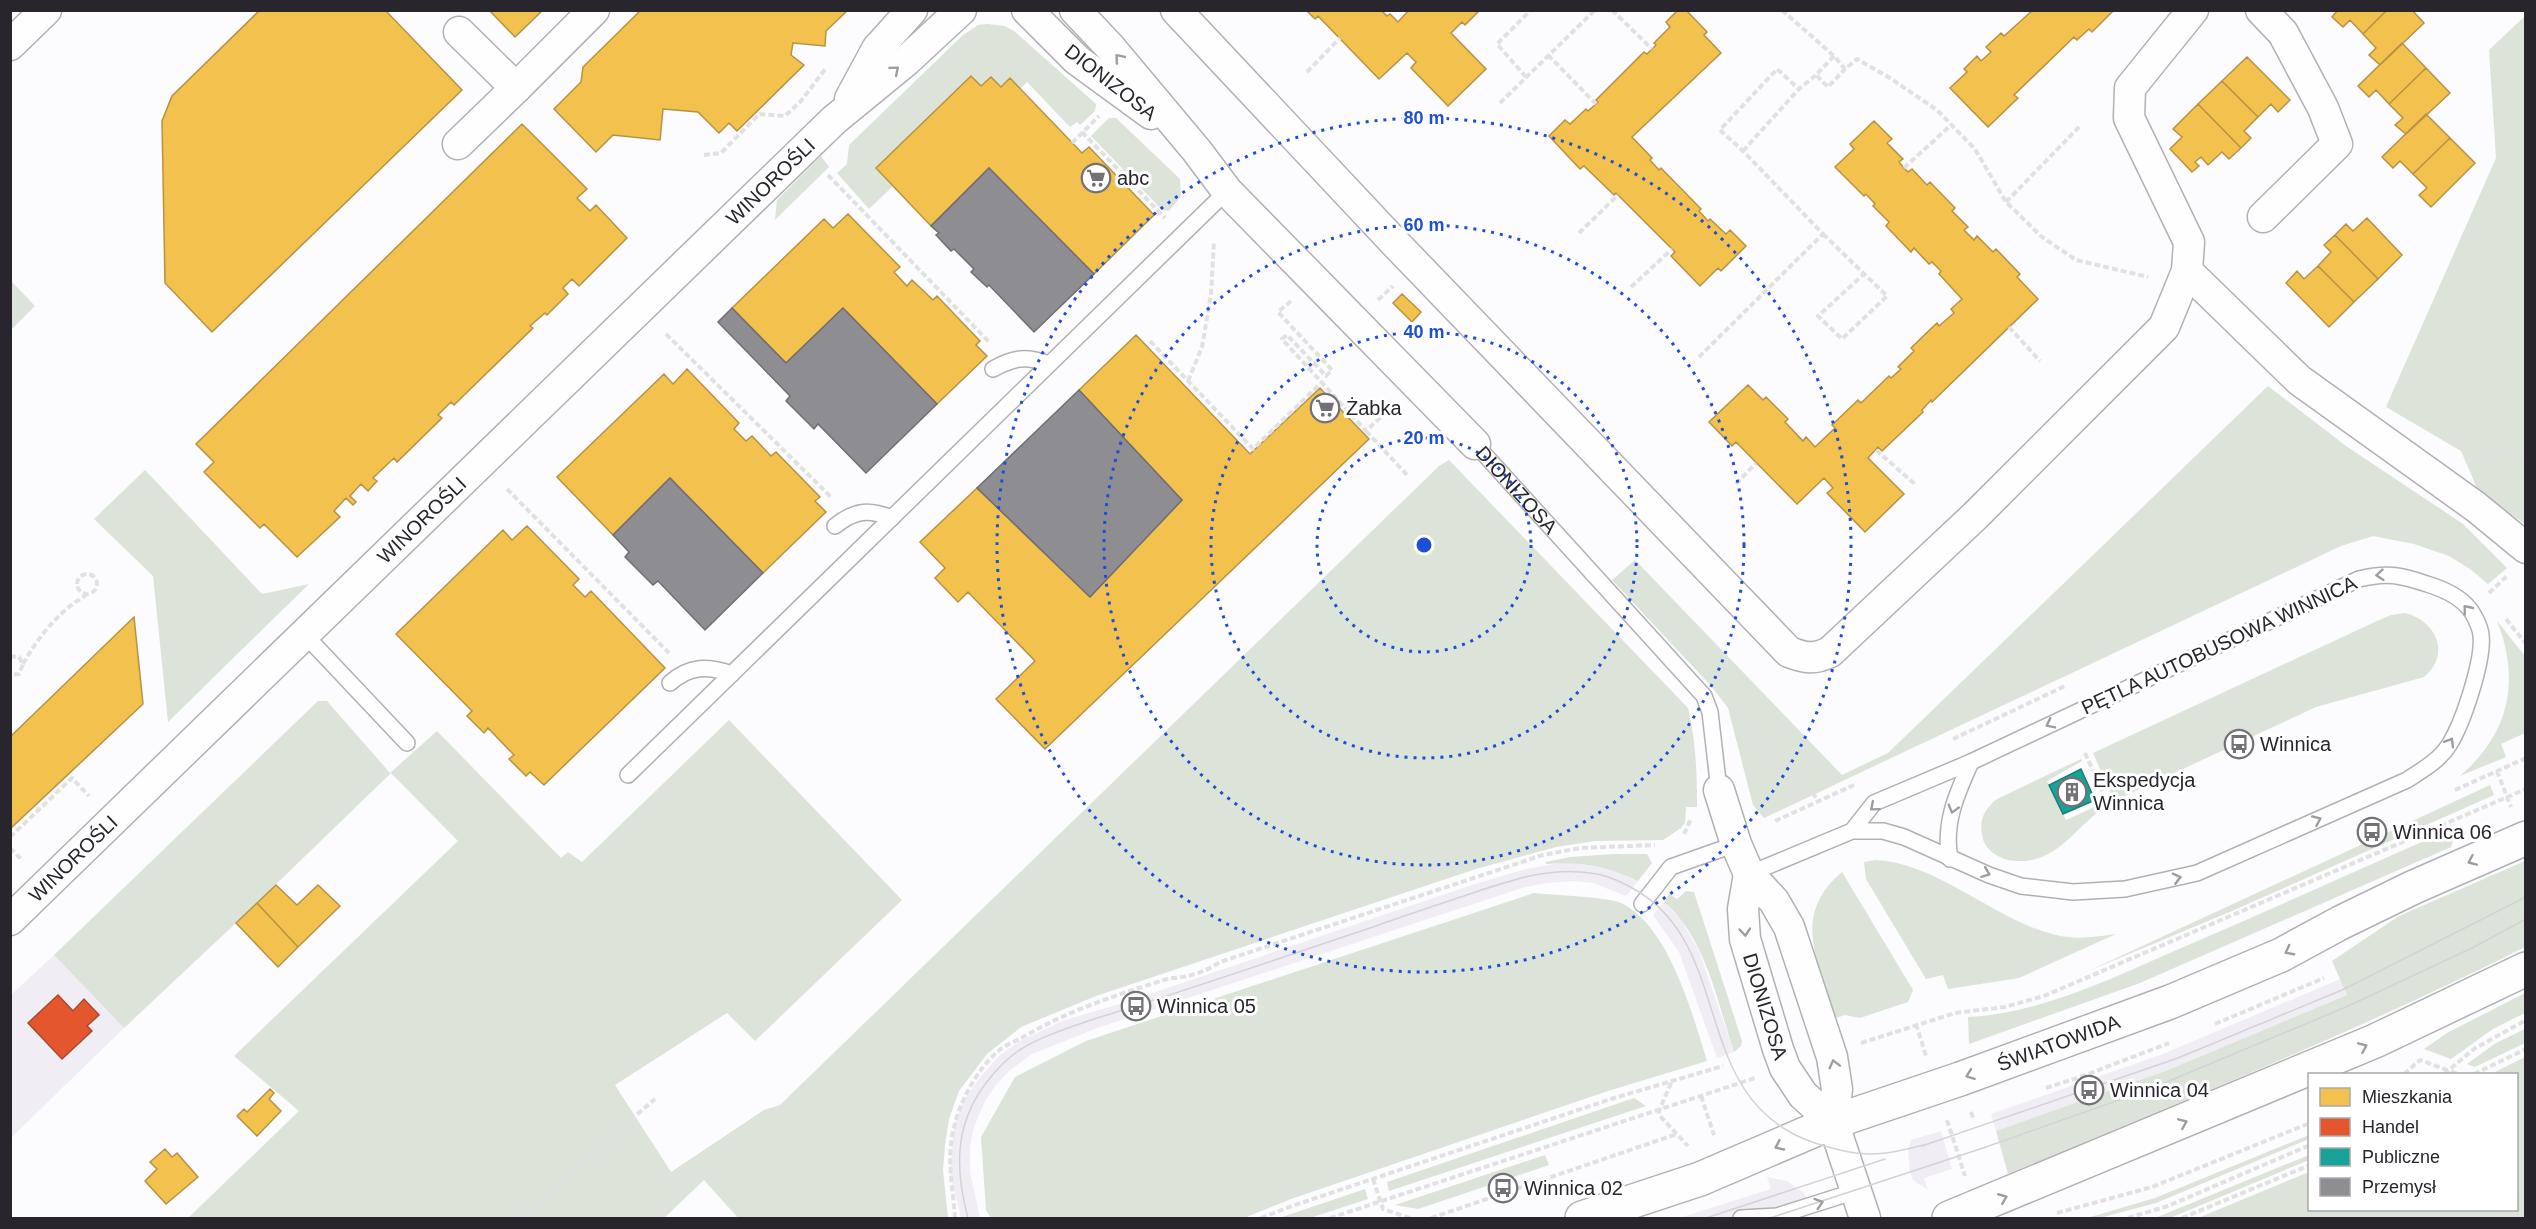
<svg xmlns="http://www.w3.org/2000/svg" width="2536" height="1229" font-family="Helvetica,sans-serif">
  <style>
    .built { fill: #f1edf4 }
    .green { fill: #dce3d9 }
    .homes { fill: #f2c14e; stroke: #b69244; stroke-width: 1.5 }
    .shops { fill: #e4572e; stroke: #ac482e; stroke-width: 1.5 }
    .public { fill: #17a398; stroke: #1c7d78; stroke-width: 1.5 }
    .industry { fill: #8d8d92; stroke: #6f6e74; stroke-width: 1.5 }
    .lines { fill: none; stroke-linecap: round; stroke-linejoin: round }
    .service-casing { stroke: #b2b0b4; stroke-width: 18 }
    .minor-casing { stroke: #b2b0b4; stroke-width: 33 }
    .tertiary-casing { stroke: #b2b0b4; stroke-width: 36 }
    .path { stroke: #e1e1e1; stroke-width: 4; stroke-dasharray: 6 3; stroke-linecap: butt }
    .service { stroke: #fffeff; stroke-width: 15 }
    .minor { stroke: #fffeff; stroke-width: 30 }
    .tertiary { stroke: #fffeff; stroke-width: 33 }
    .tram { stroke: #d4d3d4; stroke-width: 1.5 }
    .oneway { stroke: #9f9ca0 }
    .ring { fill: none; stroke: #1d4ed8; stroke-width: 3; stroke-dasharray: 3 6 }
    .labels { text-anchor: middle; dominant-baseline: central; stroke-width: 6; stroke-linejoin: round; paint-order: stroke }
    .street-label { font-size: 20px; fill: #29252d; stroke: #fff }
    .poi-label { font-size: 20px; fill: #29252d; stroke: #fff; text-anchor: start }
    .centre { fill: #1d4ed8; stroke: #fff; stroke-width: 3 }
    .ring-label { font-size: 18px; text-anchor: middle; font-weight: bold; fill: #1d4ed8; stroke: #fff; stroke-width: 6; stroke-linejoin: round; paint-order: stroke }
  </style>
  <rect width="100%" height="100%" fill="#fcfbfd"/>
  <path class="built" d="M1566 862 1612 869 1638 881 1626 896 1593 883 1574 881 1547 883 1525 887 1100 1027 1032 1054 1009 1071 995 1086 984 1103 974 1127 970 1147V1172L980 1218H961L950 1174 954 1127 963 1101 982 1075 1000 1055 1018 1042 1062 1021 1126 1002 1475 884 1526 869Z
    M1664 902 1681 920 1699 951 1734 1052 1717 1058 1679 952 1653 915Z
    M54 955 124 1028 11 1138V995Z
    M2340 979 2347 995 2168 1070 1996 1131 1991 1114 2163 1054Z
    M1941 1131 1952 1169 1924 1178 1928 1190 1913 1180 1910 1172 1908 1151 1911 1140Z
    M1767 1177 1787 1181 1803 1192 1807 1199V1218H1679L1771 1189Z"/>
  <path class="green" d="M2525 16V524L2479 493 2461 451 2386 407 2496 158 2489 50Z
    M987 24 1005 26 1014 31 1096 104 1095 111 1080 125 1077 122 1070 127 1027 82 1020 89 1010 78 1001 87 991 77 876 168 893 186 869 209 837 173 847 164 849 145 962 36 978 25Z
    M1109 118H1116L1180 179 1181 196 1169 211 1162 210 1091 136Z
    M821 156 829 167 775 220 777 200Z
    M11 281 35 306 11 330Z
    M2268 386 2346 446 2463 524 2507 568 2488 584 2470 569 2449 556 2414 544 2373 536 2341 546 1764 818 1753 805 1728 708 1712 687 1612 580 1635 560 1842 775 1888 753Z
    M1449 460 1688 708C1696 741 1697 773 1697 807H1686L1685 823 1681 828 1663 840 1595 841 1556 847 1476 869 1096 996 1021 1027 987 1054 959 1091 949 1119 945 1145 943 1170 948 1218H738L704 1180 664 1218H188L299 1111 234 1056 458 841 391 773 236 923 124 1028 54 955 318 701H327L390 773 437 731 561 858 568 852 582 862 729 720 902 900 755 1041 727 1013 615 1085 671 1172 764 1110 780 1105 1439 466Z
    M145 470 262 594 309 584 168 722 153 576 94 519Z
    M2405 613C2437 621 2451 655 2424 677L2316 707 2114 801 2093 753 2377 621 2391 615Z
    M2497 621 2525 656V733L2501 744 2506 757 2460 776C2509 734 2521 681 2497 621Z
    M2081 759 2082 761 2047 781 2066 820 2101 804 2104 808C2075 827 2059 861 2020 861 2012 861 2005 860 1998 856 1990 852 1983 844 1982 835 1979 819 1985 809 1997 799Z
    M2490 785 2494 795 2232 911 2086 972Z
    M2458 826 2451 847 2140 983 1969 1044 1968 1017C2042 1013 2112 978 2179 949 2272 909 2365 867 2458 826Z
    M1615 854H1647L1652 863 1638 881C1608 866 1579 861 1546 864V862L1570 857Z
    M1875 860C1939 863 1995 921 2056 935 2076 940 2096 937 2116 934L2019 978 1948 989 1943 975 1926 979 1866 879 1864 862Z
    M2525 861V947C2357 1032 2182 1101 2008 1174L1996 1131 2168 1070 2347 995 2332 961 2399 916Z
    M1842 872 1913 990 1908 1002 1860 1018 1845 1015 1836 1018C1819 964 1790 915 1842 872Z
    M1686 891 1694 892 1742 1041 1741 1046 1734 1052C1717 1001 1706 938 1664 902L1669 894 1677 899Z
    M1534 893C1551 895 1609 897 1621 903 1669 926 1692 1013 1707 1061L1608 1091 1291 1199 1244 1218H991L986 1210 981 1137 1015 1077 1086 1041Z
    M2525 993V1013L2493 1029 2451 1059 2424 1049 2447 1033Z
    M2525 1029V1043L2475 1067 2467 1064 2496 1043Z
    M2525 1057V1218H2198L2309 1172 2310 1210H2516V1074H2491Z
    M1634 1098 1646 1106 1389 1191 1387 1182Z
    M2309 1135V1139L2156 1203 2100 1218H2087L2155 1198Z
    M1545 1155 1549 1165 1418 1209 1395 1205Z
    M2309 1155V1160L2170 1218H2155Z
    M1365 1189 1368 1199 1310 1218H1279Z"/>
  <path class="homes" d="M260 10H385L462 90 212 332 165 283 162 121 172 96Z
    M489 10H543L515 37Z
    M641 10H848L826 31 825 46 793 43 791 55 804 65 737 131 729 123 719 133 698 112 663 109 660 140 613 135 596 152 554 109 581 82 583 67Z
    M1306 10H1381L1387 16 1390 14 1398 22 1409 10H1480L1465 25 1462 22 1451 33 1486 69 1448 106 1411 68 1416 62 1407 53 1379 79 1318 16 1315 19Z
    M1678 10H1686L1707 32 1704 35 1721 53 1632 137 1652 158 1650 160 1659 170 1661 168 1701 209 1699 211 1708 221 1710 219 1726 234 1730 230 1746 246 1721 271 1718 268 1700 286 1671 256 1675 252 1616 193 1614 195 1584 166 1580 169 1549 136 1565 120 1570 124 1586 109 1588 111 1596 104 1598 102 1596 100 1644 52 1647 54 1656 45 1654 43 1670 27 1666 22Z
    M2033 10H2114L2092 32 2089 29 2077 40 2074 37 2014 95 2018 98 1988 127 1950 88 1967 72 1964 69 1977 56 1981 61 1991 52 1986 47 2001 33 2004 36Z
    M2338 10H2387L2363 34 2350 20 2343 27 2332 17Z
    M2387 10H2412L2424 23 2380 65 2369 55 2376 48 2363 34Z
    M2402 43 2426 68 2389 104 2376 90 2369 97 2358 86Z
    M2247 57 2290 100 2278 112 2271 104 2258 117 2222 81Z
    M2426 68 2450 93 2406 134 2395 125 2403 118 2389 104Z
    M971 76 981 86 991 77 1001 87 1010 78 1082 153 1089 147 1154 215 1094 274 989 168 931 226 876 168Z
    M2222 81 2258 117 2244 131 2251 138 2241 148 2198 104Z
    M2198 104 2241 148 2229 159 2222 152 2208 165 2201 157 2195 162 2199 166 2192 172 2170 149 2182 137 2173 129Z
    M2426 114 2450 138 2413 174 2400 161 2393 168 2382 157Z
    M1874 121 1892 139 1887 143 1903 159 1899 162 1904 168 1908 172 1912 169 1927 185 1930 182 1955 208 1952 211 1968 227 1964 230 1974 240 1977 236 1993 252 1996 249 2020 274 2017 277 2038 299 1932 402 1931 400 1922 410 1923 412 1882 451 1878 447 1868 458 1904 494 1865 532 1827 493 1833 488 1824 478 1797 504 1736 442 1732 446 1709 422 1748 385 1763 400 1766 397 1788 419 1785 422 1803 441 1806 437 1815 447 1835 428 1832 425 1858 400 1861 403 1889 376 1891 378 1901 369 1898 367 1914 351 1911 348 1937 323 1939 326 1954 313 1951 309 1962 299 1939 274 1941 271 1932 262 1929 264 1914 248 1911 252 1886 226 1889 222 1873 206 1875 204 1866 194 1864 196 1835 167 1854 149 1850 144Z
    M522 124 587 189 577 198 590 211 596 205 627 238 579 286 572 279 563 288 568 294 547 315 545 313 530 326 533 328 454 405 451 402 438 415 442 418 397 462 394 458 373 478 377 481 368 491 361 484 350 496 356 502 353 505 346 498 334 511 340 517 297 557 264 524 260 528 204 472 214 462 196 444Z
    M2450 138 2475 163 2431 207 2419 195 2427 188 2413 174Z
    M848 214 900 267 894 272 907 286 912 280 933 300 937 296 980 341 976 345 987 356 937 404 843 308 786 363 732 308 824 219 833 228Z
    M2367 218 2402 255 2378 279 2335 235 2346 224 2353 231Z
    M2335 235 2378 279 2354 302 2318 266 2331 252 2324 245Z
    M2318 266 2354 302 2329 327 2286 283 2297 271 2304 279Z
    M1402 294 1421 312 1412 322 1393 303Z
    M1136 335 1250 454 1320 388 1369 439 1045 749 996 699 1035 661 968 592 958 602 935 578 945 568 920 542 977 488 1090 597 1182 500 1079 390Z
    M687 369 739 423 734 429 746 441 752 436 771 456 776 452 820 497 815 501 826 512 763 573 670 478 613 535 557 477 664 374 673 384Z
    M527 526 579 579 573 585 585 597 591 591 665 668 544 785 530 772 526 776 509 759 514 755 488 728 484 733 467 716 472 711 396 634 503 530 512 540Z
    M134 617 143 704 10 829V737Z
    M276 885 297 905 318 885 340 906 298 947 257 903Z
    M257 903 298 947 278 967 236 923Z
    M270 1089 274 1093 269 1099 281 1111 257 1136 237 1116 244 1109 247 1112Z
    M165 1149 172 1157 177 1153 198 1177 166 1204 145 1181 157 1169 150 1162Z"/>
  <path class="shops" d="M58 995 73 1011 84 999 99 1015 87 1026 92 1031 62 1059 28 1023Z"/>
  <path class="public" d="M2081 769 2095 800 2063 814 2049 785Z"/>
  <path class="industry" d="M989 168 1094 274 1034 332 989 285 987 287 971 272 974 269 954 249 951 251 936 235 939 233 931 226Z
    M732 308 786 363 843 308 937 404 866 473 818 424 814 429 786 401 790 396 718 322Z
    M1079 390 1182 500 1090 597 977 488Z
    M670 478 763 573 705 630 658 581 653 585 625 557 629 552 613 535Z"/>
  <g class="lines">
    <g class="service-casing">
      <g id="service">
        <path d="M993 369C1014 357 1027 356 1049 364"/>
        <path id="s1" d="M1475 444 1704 696 1710 712 1719 790"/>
        <path d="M835 526C855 510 868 509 892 518"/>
        <path d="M305 635 407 743"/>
        <path d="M670 683C690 665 708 666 732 674"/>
        <path d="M628 775 1227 191"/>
        <path d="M1950 859C1943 824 1957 793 1971 762"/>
        <path d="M1749 874 1852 831H1883L1904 837 1989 875 2021 886 2073 892 2125 889 2197 873 2407 780C2422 770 2439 761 2449 745 2463 723 2484 660 2481 635 2480 626 2473 612 2467 606 2457 595 2440 588 2427 584 2400 575 2387 572 2359 579L1971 762 1874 803 1852 831"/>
        <path d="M1642 904 1671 867 1736 844"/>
        <path d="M1741 1218 1777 1216 1856 1191"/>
      </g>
    </g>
    <g class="minor-casing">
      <g id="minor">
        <path d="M1027 10 1077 60 1151 114"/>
        <path d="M1075 10 1110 47 1197 151 1227 191 1475 444"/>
        <path d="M1176 10 1395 243 1789 652C1805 658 1814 660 1830 652L1975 516 2164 327 2187 271 2189 242 2129 118 2130 88 2193 10"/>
        <path d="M2261 10 2283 33 2323 108 2337 144 2263 217"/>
        <path d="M10 45 46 10"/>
        <path d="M516 88 594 10"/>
        <path d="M850 99 877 49 912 10"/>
        <path d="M458 144 516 88 459 32"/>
        <path d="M2187 271 2299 380 2476 507 2526 548"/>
        <path d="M1719 790 1736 844 1749 874 1774 901 1789 927 1832 1057 1837 1089 1833 1122 1865 1218"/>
        <path id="s2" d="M1749 874 1743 909 1745 939 1778 1049 1785 1068 1803 1095 1833 1122"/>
        <path id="s3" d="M10 920 834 120 906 61 961 10"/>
      </g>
    </g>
    <g class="tertiary-casing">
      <g id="tertiary">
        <path id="s4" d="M1582 1218 1700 1179 1833 1122 1960 1079 2170 1002 2281 955 2340 923 2414 887 2526 838"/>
        <path d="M1949 1218 2375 1041 2526 969"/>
      </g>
    </g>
    <path class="path" d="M1612 10 1652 49
      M1782 10 1834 56 1845 69 1857 59 1890 78 1937 110 1975 149 2006 202 2042 237 2076 260 2148 277
      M1548 55 1596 104
      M1834 56 1816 75 1828 87 1845 69
      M1307 72 1340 38
      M1526 77 1497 44 1531 10
      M1500 103 1595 10
      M1082 132 1165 218
      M1072 143 1099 116
      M1743 151 1799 89
      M704 155 721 153 759 114 785 116 801 101 826 68
      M1904 168 1951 125
      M828 175 990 343
      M2006 202 2080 126
      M1579 233 1618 195
      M1823 234 1887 296 1842 339 1818 316 1864 274
      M1631 287 1672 249
      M1378 300 1393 286
      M1291 301 1278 312 1332 370 1326 376 1287 335 1282 339 1366 431 1393 406
      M2009 327 2040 361
      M666 334 831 497
      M1150 341 1253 449 1322 382
      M1699 357 1823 234 1743 151 1720 130 1777 69 1799 89 1816 75
      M1188 381 1202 347 1211 294 1214 241
      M1366 431 1408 476
      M1876 450 1916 485
      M2469 462 2496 449 2526 458
      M1736 484 1756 463
      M507 489 669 653
      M77 584a10 10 0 1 1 20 0a10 10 0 1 1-20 0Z
      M2489 593 2508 575
      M2506 619 2526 644
      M10 656 19 657 23 664 19 674 10 675
      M23 664C39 636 58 612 86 595
      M1738 728 1755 744 1792 770 1819 801
      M1953 739 2065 686
      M2085 753 2110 808
      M2497 771 2511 807
      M2455 790 2526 758
      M1775 821 1854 785
      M1684 834 1691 819
      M10 837 72 778 89 796
      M10 848 23 861
      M1916 1024 1926 1056
      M2215 1024 2324 978
      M1861 1043 1955 1013 2005 1007 2044 996 2526 789
      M2404 1074 2420 1060 2458 1074
      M2444 1074 2474 1049 2526 1020
      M2474 1074 2526 1049
      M1671 1083 1659 1111 1660 1116 1688 1146
      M2046 1088 2083 1076 2169 1043
      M1701 1096 1714 1135
      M1971 1112 1974 1120
      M1947 1120 1965 1176
      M1373 1179 1383 1209 1410 1218
      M2057 1213 2152 1187 2310 1123
      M525 1218 594 1151 655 1099
      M955 1218C953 1188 946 1157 954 1127 960 1101 977 1070 997 1052 1005 1045 1016 1041 1025 1036 1071 1009 1120 994 1170 978 1187 978 1205 972 1220 962L1543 855 1580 848 1655 845
      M1261 1218 1292 1206 1611 1099 1723 1066
      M1330 1218 1755 1078
      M1431 1218 1677 1134
      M2128 1218 2168 1206 2310 1145
      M2182 1218 2310 1165"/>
    <use href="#service" class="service"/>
    <use href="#minor" class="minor"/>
    <use href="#tertiary" class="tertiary"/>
    <path class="tram" d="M1922 1146 2178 1058 2342 990 2526 897
      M968 1218C955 1170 954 1125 986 1083 995 1071 1005 1060 1018 1051 1041 1036 1068 1028 1094 1019 1188 990 1280 958 1373 927 1403 916 1434 906 1464 896 1508 881 1551 865 1597 874 1612 877 1626 884 1639 892 1736 952 1689 1101 1815 1143 1864 1159 1879 1156 1928 1144
      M1706 1218 1885 1159
      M1770 1218 1983 1148 2150 1089 2346 1007 2472 948 2526 919"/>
  </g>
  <defs><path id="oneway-chevron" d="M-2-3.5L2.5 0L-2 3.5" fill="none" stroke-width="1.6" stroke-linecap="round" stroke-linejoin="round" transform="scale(1.5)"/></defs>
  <g class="oneway">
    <use href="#oneway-chevron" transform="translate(1119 58) rotate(-130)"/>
    <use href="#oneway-chevron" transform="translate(895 70) rotate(-40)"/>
    <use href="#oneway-chevron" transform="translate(2380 575) rotate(175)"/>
    <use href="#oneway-chevron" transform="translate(2467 609) rotate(-129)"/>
    <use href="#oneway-chevron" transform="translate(2050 724) rotate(154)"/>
    <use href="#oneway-chevron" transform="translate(2450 742) rotate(-59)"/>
    <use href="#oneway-chevron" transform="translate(1874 807) rotate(140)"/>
    <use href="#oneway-chevron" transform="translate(1953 809) rotate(106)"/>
    <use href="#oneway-chevron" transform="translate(2317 820) rotate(-24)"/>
    <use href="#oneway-chevron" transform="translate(2472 861) rotate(156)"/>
    <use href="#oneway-chevron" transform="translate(1986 873) rotate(21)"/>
    <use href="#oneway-chevron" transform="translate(2177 878) rotate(-14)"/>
    <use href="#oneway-chevron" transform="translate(1745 932) rotate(85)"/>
    <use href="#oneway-chevron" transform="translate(2289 951) rotate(152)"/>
    <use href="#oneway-chevron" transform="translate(2363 1047) rotate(-23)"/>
    <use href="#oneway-chevron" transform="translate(1834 1064) rotate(-104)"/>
    <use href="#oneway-chevron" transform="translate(1970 1075) rotate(160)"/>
    <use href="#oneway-chevron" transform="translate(2183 1123) rotate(-23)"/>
    <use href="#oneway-chevron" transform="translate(1779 1146) rotate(155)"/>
    <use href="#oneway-chevron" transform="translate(2003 1198) rotate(-22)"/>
    <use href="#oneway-chevron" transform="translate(1819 1203) rotate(-18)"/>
  </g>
  <g class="ring">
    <circle cx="1424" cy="545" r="107"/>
    <circle cx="1424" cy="545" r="213"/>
    <circle cx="1424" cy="545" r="320"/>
    <circle cx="1424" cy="545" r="427"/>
  </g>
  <defs>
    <g id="supermarket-ring" transform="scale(1.5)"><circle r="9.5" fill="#fff" stroke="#737076" stroke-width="1.5"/><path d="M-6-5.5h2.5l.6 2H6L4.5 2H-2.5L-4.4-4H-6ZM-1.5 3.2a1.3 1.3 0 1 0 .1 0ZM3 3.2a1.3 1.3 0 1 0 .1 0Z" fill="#737076"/></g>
    <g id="bus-ring" transform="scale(1.5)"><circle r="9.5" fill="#fff" stroke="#737076" stroke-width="1.5"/><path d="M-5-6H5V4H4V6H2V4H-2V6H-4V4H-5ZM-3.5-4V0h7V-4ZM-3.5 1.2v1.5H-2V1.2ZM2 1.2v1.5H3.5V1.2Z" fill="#737076"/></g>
    <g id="building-ring" transform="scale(1.5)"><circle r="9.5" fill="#fff" stroke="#737076" stroke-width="1.5"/><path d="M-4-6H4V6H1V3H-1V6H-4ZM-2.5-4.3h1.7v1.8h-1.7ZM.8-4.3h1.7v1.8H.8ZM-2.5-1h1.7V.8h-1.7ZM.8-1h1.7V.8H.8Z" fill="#737076"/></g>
  </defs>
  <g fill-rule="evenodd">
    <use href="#supermarket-ring" x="1096" y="178"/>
    <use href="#supermarket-ring" x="1325" y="408"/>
    <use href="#bus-ring" x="2239" y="744"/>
    <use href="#building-ring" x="2072" y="792"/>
    <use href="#bus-ring" x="2372" y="832"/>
    <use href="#bus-ring" x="1136" y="1006"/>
    <use href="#bus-ring" x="2089" y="1090"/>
    <use href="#bus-ring" x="1503" y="1188"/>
  </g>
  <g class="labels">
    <g class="street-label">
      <text transform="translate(1111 82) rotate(38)">DIONIZOSA</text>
      <text stroke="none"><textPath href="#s3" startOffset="1060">WINOROŚLI</textPath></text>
      <text stroke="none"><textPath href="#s1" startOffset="62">DIONIZOSA</textPath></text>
      <text stroke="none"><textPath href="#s3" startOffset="574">WINOROŚLI</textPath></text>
      <text transform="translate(2219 645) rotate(-25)">PĘTLA AUTOBUSOWA WINNICA</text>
      <text stroke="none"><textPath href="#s3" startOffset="88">WINOROŚLI</textPath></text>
      <text stroke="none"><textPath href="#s2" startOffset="136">DIONIZOSA</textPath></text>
      <text stroke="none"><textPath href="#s4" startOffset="508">ŚWIATOWIDA</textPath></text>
    </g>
    <g class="poi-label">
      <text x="1117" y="178">abc</text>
      <text x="1346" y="408">Żabka</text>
      <text x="2260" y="744">Winnica</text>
      <text x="2093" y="780">Ekspedycja<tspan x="2093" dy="23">Winnica</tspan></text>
      <text x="2393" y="832">Winnica 06</text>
      <text x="1157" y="1006">Winnica 05</text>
      <text x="2110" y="1090">Winnica 04</text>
      <text x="1524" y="1188">Winnica 02</text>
    </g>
  </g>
  <circle cx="1424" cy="545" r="9" class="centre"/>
  <g class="ring-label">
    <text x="1424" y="124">80 m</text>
    <text x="1424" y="231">60 m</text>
    <text x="1424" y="338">40 m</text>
    <text x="1424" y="444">20 m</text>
  </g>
  <rect width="2536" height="1229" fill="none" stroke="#29252d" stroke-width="24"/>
  <rect x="2308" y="1073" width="210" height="138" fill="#ffffff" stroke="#a9a8ab" stroke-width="1.5"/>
  <rect x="2320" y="1088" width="30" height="18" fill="#f2c14e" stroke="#a9a8ab" stroke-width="1.5"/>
  <text x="2362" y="1103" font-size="18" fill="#29252d">Mieszkania</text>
  <rect x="2320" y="1118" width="30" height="18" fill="#e4572e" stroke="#a9a8ab" stroke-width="1.5"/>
  <text x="2362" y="1133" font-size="18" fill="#29252d">Handel</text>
  <rect x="2320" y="1148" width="30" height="18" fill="#17a398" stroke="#a9a8ab" stroke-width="1.5"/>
  <text x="2362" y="1163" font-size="18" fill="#29252d">Publiczne</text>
  <rect x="2320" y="1178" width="30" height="18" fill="#8d8d92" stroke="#a9a8ab" stroke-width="1.5"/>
  <text x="2362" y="1193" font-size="18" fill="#29252d">Przemysł</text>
</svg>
